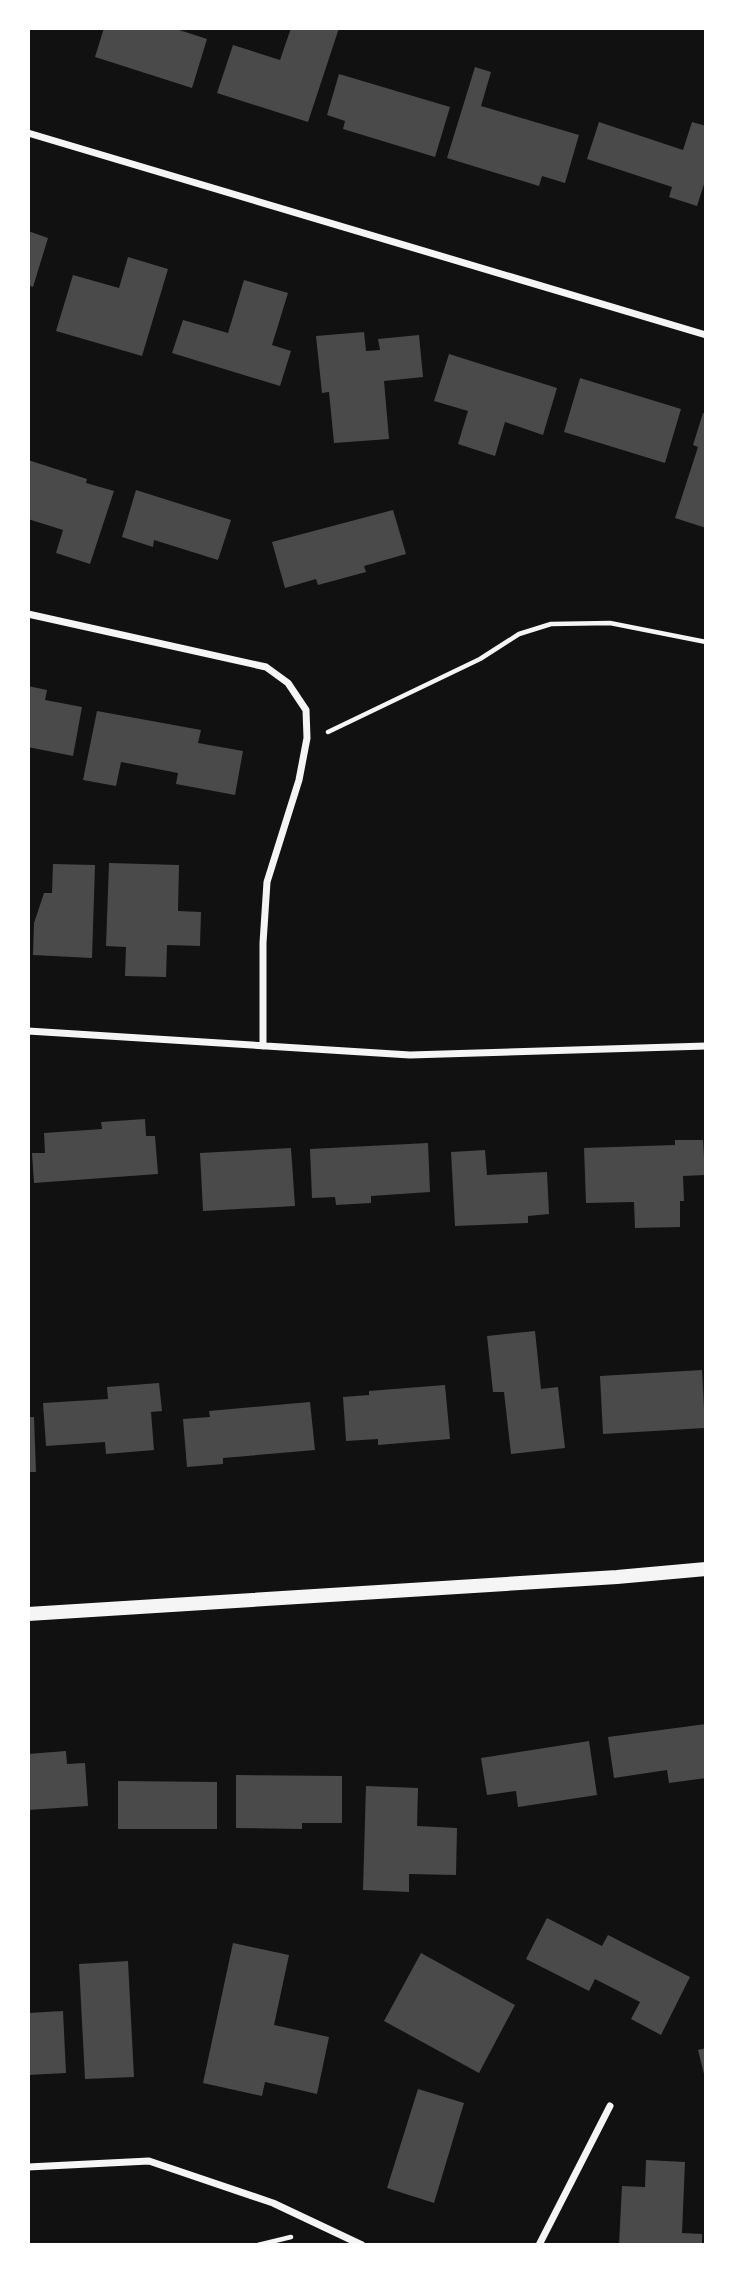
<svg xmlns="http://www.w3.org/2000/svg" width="734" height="2273" font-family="'Exo 2',sans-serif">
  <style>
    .building { fill: #4a4a4a }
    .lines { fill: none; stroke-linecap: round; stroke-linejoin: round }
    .path { stroke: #f5f5f5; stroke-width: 4.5 }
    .minor { stroke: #f5f5f5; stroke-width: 7 }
    .secondary { stroke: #f5f5f5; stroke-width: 14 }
  </style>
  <rect width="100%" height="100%" fill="#111"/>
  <path class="building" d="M104 28H173L207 39 192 88 95 57Z
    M291 28H339L308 122 217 93 233 45 280 60Z
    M475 67 491 72 481 106 579 135 565 183 542 176 539 186 447 158Z
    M339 74 450 107 435 157 343 129 345 121 327 115Z
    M599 122 683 150 692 122 706 126V178L697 206 669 197 672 187 587 159Z
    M28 231 48 238 33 287 28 285Z
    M128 257 168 269 142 356 56 331 73 275 119 288Z
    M244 280 288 293 272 345 291 351 280 386 172 353 183 320 228 333Z
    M364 332 366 351 380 350 378 339 419 335 423 377 384 381 389 439 334 443 329 392 322 393 316 336Z
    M449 354 557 388 543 435 505 422 495 456 458 444 468 411 434 401Z
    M580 378 681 409 665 463 564 432Z
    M703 413 706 414V528L675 518 698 447 693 445Z
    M28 460 87 479 86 483 114 491 90 564 56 553 63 530 28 519Z
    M136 490 231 520 218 560 154 540 153 547 122 537Z
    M393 510 406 554 364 566 366 572 318 585 316 579 285 588 272 542Z
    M28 686 47 690 45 700 82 707 73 756 28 747Z
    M97 711 201 730 198 743 243 751 235 795 176 784 178 773 121 762 116 786 83 780Z
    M109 863 179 865 178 911 201 912 200 946 167 945 166 977 125 976 126 947 106 946Z
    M53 864 95 865 92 958 33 955 34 923 44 893H52Z
    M145 1119 146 1136H155L158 1174 34 1183 32 1153H45L44 1133 102 1129 101 1122Z
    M675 1140H703L705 1175 683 1176 684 1201H680V1227L635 1228 634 1202 586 1203 584 1148 675 1145Z
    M428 1143 430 1192 371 1196V1203L336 1205 335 1197 312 1198 310 1149Z
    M291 1148 295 1206 203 1211 200 1153Z
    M485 1150 487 1175 547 1172 549 1214 528 1216V1223L455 1226 451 1152Z
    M535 1331 541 1389 558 1387 565 1448 511 1454 504 1392H493L487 1336Z
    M702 1370 705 1428 603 1434 600 1376Z
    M159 1383 162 1411 151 1412 154 1450 106 1454 105 1442 46 1446 43 1403 108 1399 107 1387Z
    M445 1385 450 1439 378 1445V1439L346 1441 343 1397 369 1395V1391Z
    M310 1402 315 1450 223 1458V1464L187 1467 183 1419 210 1417 209 1411Z
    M28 1417H34L36 1472H28Z
    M706 1724V1778L669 1783 667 1770 614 1778 608 1737Z
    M589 1741 597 1795 518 1807 516 1791 487 1795 481 1758Z
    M66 1751 67 1764 85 1763 88 1806 28 1810V1754Z
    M236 1775 342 1776V1823H302V1829L236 1828Z
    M118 1781 217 1782V1829H118Z
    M366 1786 418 1788 417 1826 457 1828 456 1875 409 1874V1892L363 1890Z
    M547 1918 602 1946 608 1935 690 1977 661 2035 631 2019 640 2002 595 1979 589 1991 526 1959Z
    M233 1943 289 1955 274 2025 329 2037 317 2094 265 2082 262 2096 203 2083Z
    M421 1953 515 2005 479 2073 384 2021Z
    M128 1961 134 2077 85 2079 79 1964Z
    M63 2011 66 2073 28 2075V2013Z
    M706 2048V2078H705L698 2050Z
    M418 2089 464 2103 434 2203 387 2188Z
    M646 2160 685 2162 682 2233 702 2234V2245H619L622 2186 645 2187Z"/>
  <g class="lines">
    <path class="path" d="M328 732 480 659 519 634 551 624 610 623 706 642
      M258 2245 291 2237"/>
    <path class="minor" d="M28 133 706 335
      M28 614 266 667 288 683 306 710 307 738 299 780 267 882 263 943V1046
      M28 1031 410 1055 706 1046
      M28 2167 149 2161 273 2203 362 2245
      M539 2245 610 2106"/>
    <path class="secondary" d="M28 1614 617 1577 706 1569"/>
  </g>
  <rect width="734" height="2273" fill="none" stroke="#ffffff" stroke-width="60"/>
</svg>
